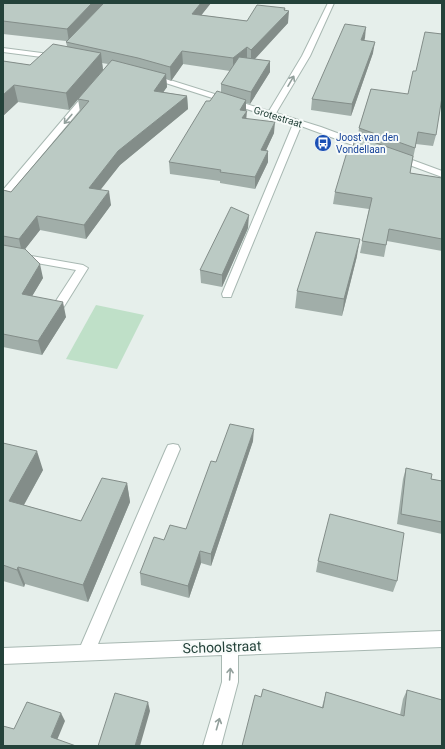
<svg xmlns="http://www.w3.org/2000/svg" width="445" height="749" font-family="Roboto,sans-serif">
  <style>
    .green { fill: #bfe0c8 }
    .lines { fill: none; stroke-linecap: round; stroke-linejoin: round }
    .minor-casing { stroke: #a8b8b2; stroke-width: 2 }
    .minor { fill: #fff; fill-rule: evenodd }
    .wall { fill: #a1aea9; fill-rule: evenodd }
    .shaded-wall { fill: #838d89 }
    .building { fill: #bbcac4; stroke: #838d89 }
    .oneway { stroke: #92a09c }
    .labels { text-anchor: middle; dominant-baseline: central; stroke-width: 4; stroke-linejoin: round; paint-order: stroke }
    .far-street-label { font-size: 10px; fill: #24423a; stroke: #f7fbf9 }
    .far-transit-label { font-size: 10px; fill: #164399; stroke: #f7fbf9; text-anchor: start }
    .near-street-label { font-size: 14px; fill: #24423a; stroke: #f7fbf9 }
  </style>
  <rect width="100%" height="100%" fill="#e6efeb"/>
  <path class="green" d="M96 305 144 315 117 369 66 359Z"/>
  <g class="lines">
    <g class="minor-casing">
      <path id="minor" d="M328 3H334L310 56 276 113 321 127 372 146 373 148 369 151 366 150 301 126 232 294 231 297H223L222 294 293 124 147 77 148 75H154L269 111 302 56Z
        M3 48 57 55 61 57 57 59 3 52Z
        M87 91H90L94 93 6 198 3 199V190Z
        M396 154 442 171V177L393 159 392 157Z
        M3 251 83 265 88 268 60 313H52L50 310 76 270 3 257Z
        M173 444 178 445 180 449 98 644 442 631V647L238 655V682L221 746H203L222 682V655L3 664V648L81 645 166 449 168 445Z"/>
    </g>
    <use href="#minor" class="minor"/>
  </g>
  <path class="wall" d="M3 3H211L201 15 247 21 284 10 288 23 255 59 270 61V72L250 104 246 103V118L274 133 266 150 268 151V162L255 189 220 183V181L170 174 169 162 210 101 221 93V84L230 71 183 64 171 81 166 79 167 87 163 92 187 96 188 109 120 165 100 189 111 205 86 239 40 230 25 249 43 278 32 296 66 317 42 355 3 347V190L11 192 80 112 78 99 69 110 18 102 3 116V61L30 65 67 46 66 42V41L3 34ZM102 63 108 64 103 70Z
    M365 38 364 41 373 53 351 116 311 110 312 99Z
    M371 89 436 135 433 146 416 144 410 173 442 178V251L387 241 384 257 360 253 369 209 333 204 335 192 358 137 359 128Z
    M248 228 222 287 201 283 200 270Z
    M357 256 342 316 295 308 297 291Z
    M253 441 211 566 201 563 189 598 141 585 140 573 164 540 186 529 216 462Z
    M3 443 43 470 24 505 81 521 127 483 130 502 88 602 25 584 24 587 3 581Z
    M406 468 431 479 442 481V534L397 524 403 479Z
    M318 561 397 581 393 592 316 572Z
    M407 690 442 746 261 697 322 707 326 692 400 715 403 699Z"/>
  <path class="shaded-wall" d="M92 3H106L69 42 67 29Z
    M201 3H211L192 27V14Z
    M285 8 284 16 289 11 288 23 251 63V50Z
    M366 27 365 38 360 51 361 40Z
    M375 42 373 53 351 116 352 104Z
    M247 47V60L233 72V58Z
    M182 51 183 64 171 81 170 67Z
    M101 53 103 70 69 110 66 93Z
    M270 61V72L250 104 251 92Z
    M166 74 167 87 155 104 154 91Z
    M14 85 18 102 3 116V95Z
    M187 96 188 109 120 165 91 202 89 188 118 151Z
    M246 100V111L240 110Z
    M247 111 246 122 242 118Z
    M275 122 274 133 261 161V150Z
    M268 151V162L255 189V177Z
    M109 191 111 205 86 239 84 225Z
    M249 215 248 228 222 287V275Z
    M37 216 40 230 22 253 19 239Z
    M360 239 357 256 342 316 344 299Z
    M40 264 43 278 25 308 22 294Z
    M63 302 66 317 42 355 38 341Z
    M254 429 253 441 211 566V554Z
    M37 451 43 470 16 519 9 501Z
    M127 483 130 502 88 602 83 585Z
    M200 551 201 563 189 598 188 586Z
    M18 567 25 584 24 587 17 570Z
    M148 702 150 711 140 746H135Z
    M61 713 65 721 55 745 51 737Z"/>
  <path class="building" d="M3 3H92L67 29 3 21Z
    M104 3H201L192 14 247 21 257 5 285 8 284 10 289 11 251 50 247 47 233 58 182 51 170 67 138 58 66 42Z
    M345 24 366 27 361 40 375 42 352 104 312 99Z
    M425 32 442 34V97L436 135 418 132 415 148 359 128 371 89 408 94 413 71H416Z
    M53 44 101 53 66 93 14 85 3 95V61L30 65Z
    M239 57 270 61 251 92 221 84Z
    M112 60 166 74 154 91 187 96 118 151 89 188 109 191 84 225 37 216 19 239 3 236V190L11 192 89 101 78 99Z
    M217 91 246 100 240 110 247 111 242 118 275 122 261 150 268 151 255 177 220 172 221 170 169 162 206 101H210Z
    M356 136 413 156 410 173 442 178V239L389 229 386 245 362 241 372 198 335 192 347 152 351 153Z
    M231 207 249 215 222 275 200 270Z
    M316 232 360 239 344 299 297 291Z
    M3 245 25 249 40 264 22 294 63 302 38 341 3 334Z
    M230 424 254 429 211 554 200 551 188 586 140 573 154 537 164 540 170 525 186 529 211 461 216 462Z
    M3 443 37 451 9 501 81 521 102 478 127 483 83 585 18 567 17 570 3 565Z
    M406 468 432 474 431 479 442 481V522L401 514Z
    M330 514 404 533 397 581 318 561Z
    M263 689 323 708 326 692 404 716 407 690 442 700V746H242L255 695 261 697Z
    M115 693 148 702 135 746H98Z
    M27 702 61 713 51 737 76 746H3V726L14 729Z"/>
  <defs><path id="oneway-shaft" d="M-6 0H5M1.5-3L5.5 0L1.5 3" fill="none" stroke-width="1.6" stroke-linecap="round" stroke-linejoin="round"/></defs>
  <g class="oneway">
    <use href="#oneway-shaft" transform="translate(291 81) rotate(-60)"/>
    <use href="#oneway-shaft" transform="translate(68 119) rotate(130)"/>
    <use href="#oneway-shaft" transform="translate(230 674) rotate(-86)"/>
    <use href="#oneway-shaft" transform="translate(218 724) rotate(-74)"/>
  </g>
  <defs>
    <g id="bus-disc" transform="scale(0.9)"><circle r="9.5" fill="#1a4fb4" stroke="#f7fbf9"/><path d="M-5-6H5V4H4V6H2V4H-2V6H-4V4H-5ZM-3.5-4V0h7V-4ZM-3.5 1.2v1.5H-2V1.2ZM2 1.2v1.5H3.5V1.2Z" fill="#fff"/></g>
  </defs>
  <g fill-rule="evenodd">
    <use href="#bus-disc" x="323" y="143"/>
  </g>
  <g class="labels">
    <g class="far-street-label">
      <text transform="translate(278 117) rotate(17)">Grotestraat</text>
    </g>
    <g class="far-transit-label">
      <text x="336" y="137">Joost van den<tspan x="336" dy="12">Vondellaan</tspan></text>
    </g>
    <g class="near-street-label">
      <text transform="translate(222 647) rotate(-2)">Schoolstraat</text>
    </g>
  </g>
  <rect width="445" height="749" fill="none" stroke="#24423a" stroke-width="8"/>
</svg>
